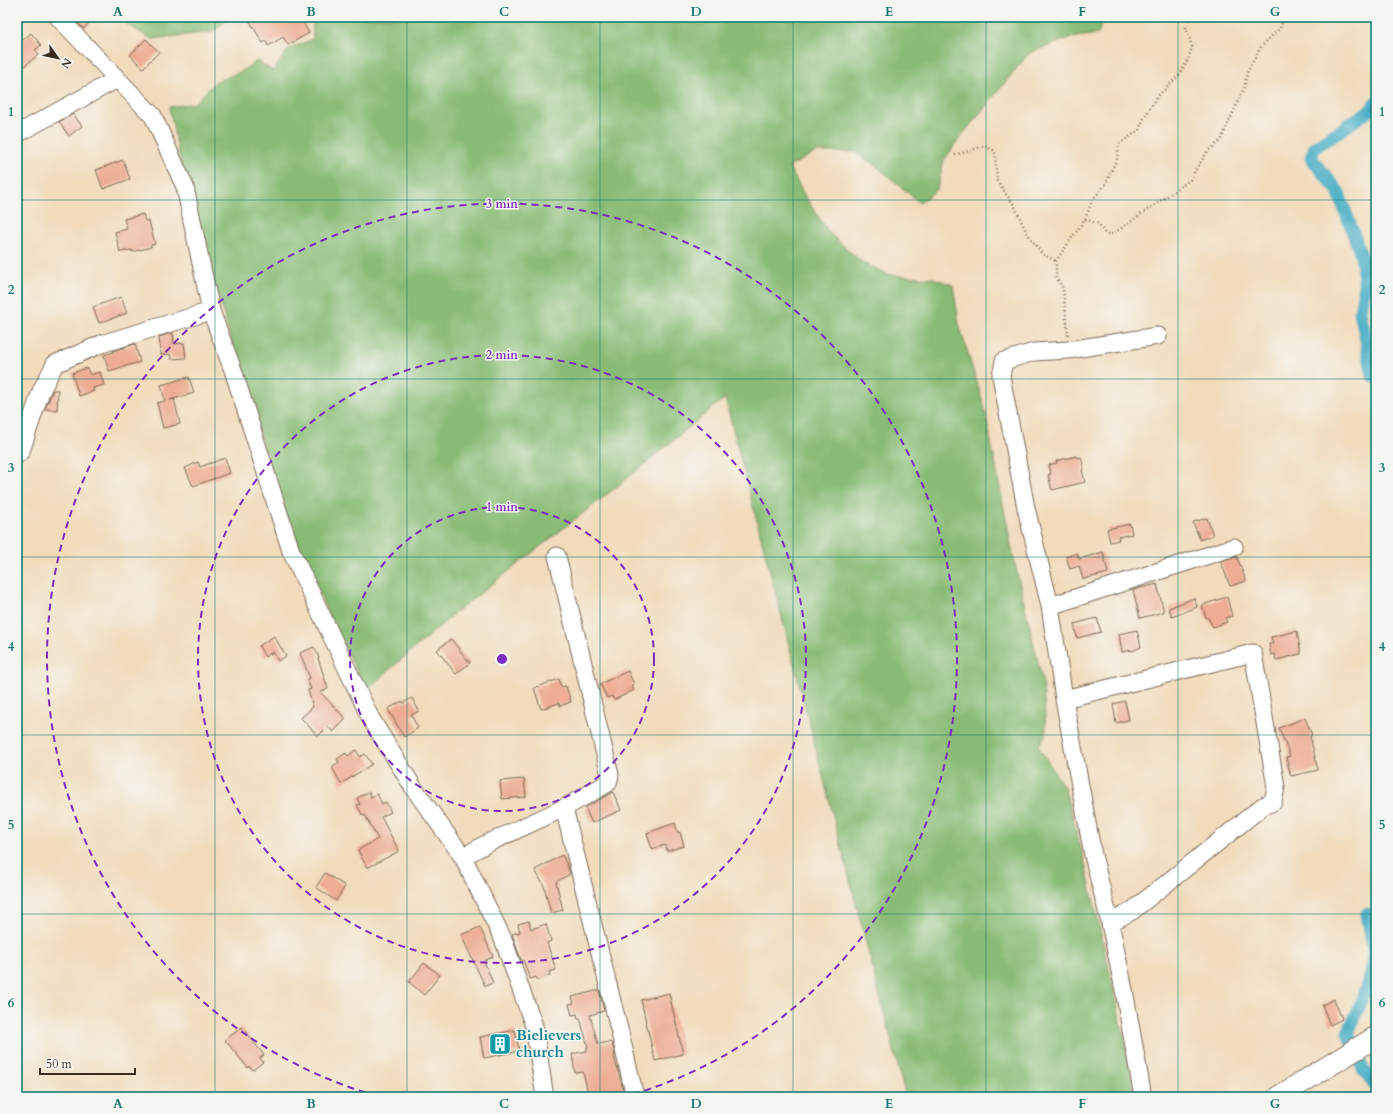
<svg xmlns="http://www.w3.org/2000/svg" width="1393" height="1114" font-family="Cardo,serif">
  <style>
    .forest { fill: #88bb74; stroke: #627249 }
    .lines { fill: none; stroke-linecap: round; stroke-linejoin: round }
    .canal { stroke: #43abc2; stroke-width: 13 }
    .building { fill: #edac93 }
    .minor-casing { stroke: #7b6855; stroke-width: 19 }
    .major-casing { stroke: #7b6855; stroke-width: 23 }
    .path { stroke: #7b6855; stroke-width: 2.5; stroke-dasharray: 1 3; stroke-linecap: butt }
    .minor { stroke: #fff; stroke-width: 17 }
    .major { stroke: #fff; stroke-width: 21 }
    .grid { fill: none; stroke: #0f766e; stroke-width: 1; stroke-opacity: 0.55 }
    .ring { fill: none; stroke: #7b2cbf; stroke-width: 2; stroke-dasharray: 7 5 }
    .labels { text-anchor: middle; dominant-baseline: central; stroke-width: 3; stroke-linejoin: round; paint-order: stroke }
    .culture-label { font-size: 15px; font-weight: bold; fill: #0d838f; stroke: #f6f6f2; text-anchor: start }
    .centre { fill: #7b2cbf; stroke: #f6f6f2; stroke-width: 2 }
    .ring-label { font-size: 12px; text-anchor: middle; font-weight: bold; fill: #7b2cbf; stroke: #f6f6f2; stroke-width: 3; stroke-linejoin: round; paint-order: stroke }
    .neatline { fill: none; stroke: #0f766e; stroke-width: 1.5 }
    .grid-label { font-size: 13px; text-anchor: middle; font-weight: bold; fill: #0f766e }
  </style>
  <rect width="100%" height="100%" fill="#f6f6f2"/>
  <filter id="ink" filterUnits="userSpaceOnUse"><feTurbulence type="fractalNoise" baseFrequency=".025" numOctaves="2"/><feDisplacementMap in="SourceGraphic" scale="8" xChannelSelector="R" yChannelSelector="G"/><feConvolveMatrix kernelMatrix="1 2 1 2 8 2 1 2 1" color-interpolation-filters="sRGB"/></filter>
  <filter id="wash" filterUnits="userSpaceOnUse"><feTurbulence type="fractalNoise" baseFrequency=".012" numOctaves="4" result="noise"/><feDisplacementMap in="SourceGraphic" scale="16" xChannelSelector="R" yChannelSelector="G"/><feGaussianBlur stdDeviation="0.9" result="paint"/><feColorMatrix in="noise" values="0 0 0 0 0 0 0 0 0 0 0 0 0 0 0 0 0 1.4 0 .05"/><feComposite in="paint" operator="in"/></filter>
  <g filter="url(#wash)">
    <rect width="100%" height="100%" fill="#f1dbbb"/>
    <path class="forest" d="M119 17H231L212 32 152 39 128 25Z
      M313 17H1110L1101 25 1098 34 1069 38 1029 53 963 134 944 160 937 189 920 203 880 169 855 152H816L789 167 806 198 829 233 863 263 890 275 933 278 953 285 959 324 984 406 1014 560 1043 683 1046 734 1038 746 1064 787 1083 855 1125 1040 1135 1097H906L725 398 614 489 455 613 366 690 330 618 286 518 234 351 180 160 169 107 195 103 215 82 240 72 257 61 273 71 289 49 313 39Z"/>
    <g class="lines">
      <path class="canal" d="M1376 102 1372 109 1315 147 1311 158 1338 191 1361 255 1365 287 1360 311 1373 376 1376 377
        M1367 914C1369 927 1373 941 1373 954 1374 980 1358 1009 1348 1033L1363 1069 1376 1086"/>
    </g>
    <g id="blocks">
      <path class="building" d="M72 17H94L84 29Z
        M247 17H300L309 33 288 45 283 37 268 46 266 41 263 43Z
        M31 33 41 45 35 50 39 54 22 68 17 62V45Z
        M146 39 159 52 143 68 130 55Z
        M73 114 82 126 69 136 59 122Z
        M123 160 130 179 103 189 96 170Z
        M143 214 145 221H149L155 244 151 245V247L132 252V250L120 252 115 232 127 229 124 219Z
        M121 297 127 313 99 323 93 307Z
        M173 333 174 344 184 343 186 358 171 359 170 354 161 355 159 337Z
        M135 344 140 362 109 371 104 355 114 352 113 351Z
        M87 368 90 375 100 372 104 385 93 388 94 391 79 396 72 373Z
        M189 377 194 393 170 400 174 399 180 424 163 428 157 403 165 401 161 385Z
        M53 390H58L57 410 45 409Z
        M1077 456 1078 458 1081 457 1084 469 1082 470 1085 482 1052 490 1048 475 1051 474 1049 465 1057 463 1056 461Z
        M225 458 230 473 193 486 185 468 198 462 200 467Z
        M1207 518 1213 535 1200 540 1193 522Z
        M1130 524 1132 534 1118 537 1119 540 1110 542 1107 529Z
        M1103 552 1108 573 1083 579 1079 566 1070 569 1066 557 1077 553 1079 559Z
        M1237 557 1246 581 1230 586 1221 562Z
        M1157 584 1164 612 1140 618 1133 590Z
        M1227 597 1232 616 1225 618 1227 622 1213 627 1208 618H1206L1202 605Z
        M1194 598 1197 607 1172 617 1169 608Z
        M1097 618 1101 632 1077 638 1074 624Z
        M1137 630 1141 647 1132 651 1131 650 1122 652 1119 634Z
        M1297 631 1301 654 1276 660 1275 654 1271 655 1269 644H1273L1271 637Z
        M274 636 286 656 278 661 273 652 265 657 259 646Z
        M451 639 470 663 456 674 437 650Z
        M314 647 319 658H318L328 689 320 692 346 719 333 732 328 726 318 736 301 718 313 707 308 690 311 689 307 679 310 678 300 653Z
        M628 671 634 684 631 685 634 690 614 700 612 696 607 698 600 684Z
        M559 679 561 687 566 686 571 702 560 706 559 703 541 709 534 688Z
        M412 698 419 711 411 715 418 728 404 737 388 709 402 701 403 703Z
        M1125 701 1129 720 1116 723 1113 704Z
        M1305 718 1312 735 1310 736 1318 770 1291 776 1286 757 1290 756 1279 728Z
        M356 750 360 757 365 754 372 764 341 784 332 767 339 762 337 759 346 753 348 756Z
        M524 779 526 797 502 799 500 781Z
        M369 792 371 797 377 794 382 804 386 802 391 812 381 817 399 851 367 868 358 850 378 839 365 815 363 816 357 805 360 804 357 798Z
        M613 792 621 810 592 823 585 808Z
        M675 823 678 833 680 832 684 846 667 851 665 845 652 849 647 833Z
        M562 855 568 867 570 874 556 882 563 910 551 913 544 886 535 870Z
        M325 873 345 886 336 901 316 887Z
        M529 921 531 929 546 924 551 941 547 943 556 970 549 972 550 975 537 980 536 977 530 979 523 960H521L512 934 520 932 518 924Z
        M480 927 493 957 484 961 493 983 485 986 461 935Z
        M424 963 440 975 424 995 409 982Z
        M599 990 604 1011 590 1015 598 1044 610 1042 611 1043H612L615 1056H614L625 1097H589L583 1072 575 1073 572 1054 587 1051V1047H588L580 1018H578L577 1014 572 1015 569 1004 574 1003 572 997Z
        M669 993 683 1054 655 1061 641 1000Z
        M1334 999 1342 1019 1330 1025 1322 1005Z
        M242 1027 264 1055 260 1058 263 1062 253 1070 249 1066 248 1068 225 1040Z
        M515 1030 519 1051 484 1058 480 1037Z"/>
    </g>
  </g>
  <g filter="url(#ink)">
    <use href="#blocks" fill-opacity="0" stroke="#7b6855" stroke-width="1"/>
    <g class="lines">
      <g class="minor-casing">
        <path id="minor" d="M58 17 153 116 185 187 211 311 233 370 291 551 371 719 415 790 463 857 503 939 534 1026 545 1097
          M17 134 117 79
          M17 455 21 451 41 391 55 364 101 344 211 311
          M557 556 610 775 608 783 564 808
          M1050 606 1234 547
          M1064 699 1253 653 1276 787 1273 802 1263 806 1132 911 1110 923
          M463 857 484 845 564 808 622 1041 635 1097
          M1143 1097 1124 990 1110 923 1093 855 1064 699 1050 606 1026 508 1001 376 1004 361 1034 352 1068 350 1158 336"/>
      </g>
      <g class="major-casing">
        <path id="major" d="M1278 1097 1376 1037"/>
      </g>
      <path class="path" d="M955 155 985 146 995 151 997 181 1014 205 1027 233 1042 254 1056 261
        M1085 219 1092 201 1106 183 1117 159 1119 144 1139 130 1144 118 1157 97 1180 74 1188 60 1192 47 1186 27 1190 17
        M1068 335 1063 288 1056 278V261L1085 219 1099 224 1105 234H1113L1190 180 1196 169 1208 151 1221 140 1244 88 1248 70 1261 47 1280 28 1284 17"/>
      <use href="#minor" class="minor"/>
      <use href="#major" class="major"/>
    </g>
  </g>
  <path class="grid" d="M215 17V1097M407 17V1097M600 17V1097M793 17V1097M986 17V1097M1178 17V1097M17 200H1376M17 379H1376M17 557H1376M17 735H1376M17 914H1376"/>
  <g class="ring">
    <circle cx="502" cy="659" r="152"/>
    <circle cx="502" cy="659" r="304"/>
    <path d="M377 1096A455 455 0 1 1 627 1096"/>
  </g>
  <defs>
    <g id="building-square" transform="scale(1.15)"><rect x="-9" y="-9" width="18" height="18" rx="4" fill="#0f9aa8" stroke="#f6f6f2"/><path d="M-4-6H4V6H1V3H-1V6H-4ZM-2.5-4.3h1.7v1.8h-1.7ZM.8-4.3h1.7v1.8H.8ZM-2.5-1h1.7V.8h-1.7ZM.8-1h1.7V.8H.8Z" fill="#fff"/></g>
  </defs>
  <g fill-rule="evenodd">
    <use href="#building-square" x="500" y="1044"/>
  </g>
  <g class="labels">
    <g class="culture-label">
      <text x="516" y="1035">Bielievers<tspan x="516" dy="17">church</tspan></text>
    </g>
  </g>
  <circle cx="502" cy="659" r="6" class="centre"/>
  <g class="ring-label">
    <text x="502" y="208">3 min</text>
    <text x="502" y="359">2 min</text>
    <text x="502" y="511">1 min</text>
  </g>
  <rect width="1393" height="1114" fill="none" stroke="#f6f6f2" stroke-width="44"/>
  <g transform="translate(58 58) rotate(123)" stroke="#f6f6f2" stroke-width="3" paint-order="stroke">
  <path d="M0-3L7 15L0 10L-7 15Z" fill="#3b2a1e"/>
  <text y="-6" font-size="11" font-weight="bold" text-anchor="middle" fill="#3b2a1e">N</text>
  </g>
  <path d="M40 1068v6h95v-6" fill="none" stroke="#3b2a1e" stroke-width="2"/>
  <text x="46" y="1068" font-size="12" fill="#3b2a1e" stroke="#f6f6f2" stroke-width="3" paint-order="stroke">50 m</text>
  <rect x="22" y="22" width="1349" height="1070" class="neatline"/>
  <g class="grid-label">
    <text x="118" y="16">A</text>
    <text x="311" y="16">B</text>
    <text x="504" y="16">C</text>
    <text x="696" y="16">D</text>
    <text x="889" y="16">E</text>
    <text x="1082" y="16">F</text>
    <text x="1275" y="16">G</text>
    <text x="11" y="116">1</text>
    <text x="1382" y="116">1</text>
    <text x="11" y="294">2</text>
    <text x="1382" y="294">2</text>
    <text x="11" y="472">3</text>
    <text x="1382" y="472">3</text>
    <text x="11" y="651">4</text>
    <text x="1382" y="651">4</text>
    <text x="11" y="829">5</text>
    <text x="1382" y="829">5</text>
    <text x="11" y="1007">6</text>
    <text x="1382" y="1007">6</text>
    <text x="118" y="1108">A</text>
    <text x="311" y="1108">B</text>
    <text x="504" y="1108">C</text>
    <text x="696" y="1108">D</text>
    <text x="889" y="1108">E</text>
    <text x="1082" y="1108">F</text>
    <text x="1275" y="1108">G</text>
  </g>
</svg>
